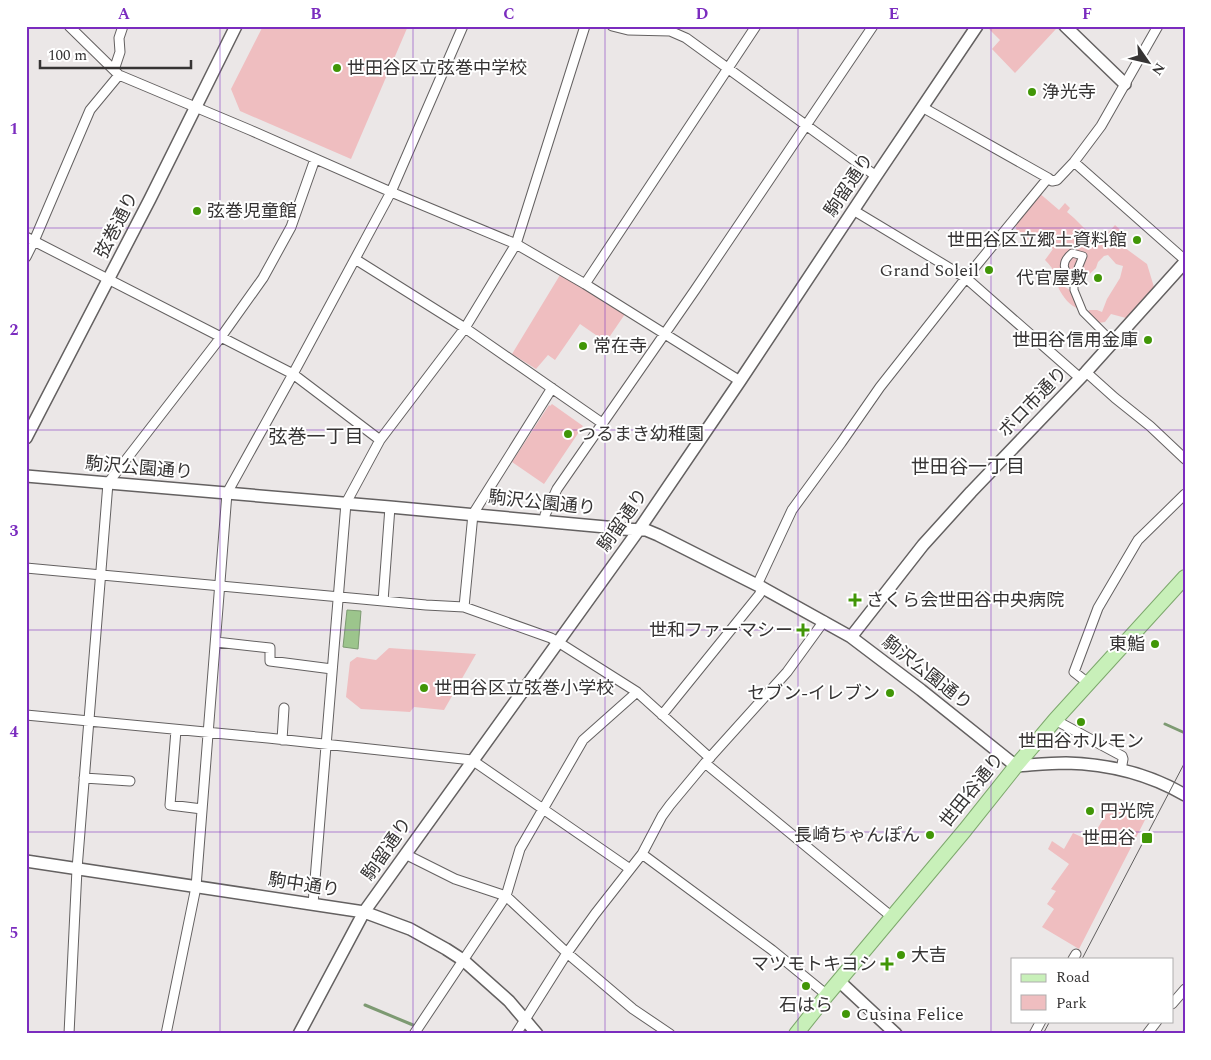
<svg xmlns="http://www.w3.org/2000/svg" width="1211" height="1060" font-family="Spectral,'Noto Sans JP',serif">
  <style>
    .green { fill: #efbec0 }
    .water { fill: #9cc58c; stroke: #7d9a72 }
    .lines { fill: none; stroke-linecap: round; stroke-linejoin: round }
    .stream { stroke: #7d9a72; stroke-width: 3 }
    .pedestrian-casing { stroke: #646161; stroke-width: 9 }
    .minor-casing { stroke: #646161; stroke-width: 11 }
    .tertiary-casing { stroke: #646161; stroke-width: 14 }
    .primary-casing { stroke: #7da86c; stroke-width: 16 }
    .pedestrian { stroke: #fff; stroke-width: 7 }
    .minor { stroke: #fff; stroke-width: 9 }
    .tertiary { stroke: #fff; stroke-width: 11 }
    .primary { stroke: #c8f0b9; stroke-width: 14 }
    .tram { stroke: #605e5e; stroke-width: 1 }
    .grid { fill: none; stroke: #7b2cbf; stroke-width: 1; stroke-opacity: 0.55 }
    .poi-dot { fill: #419607; stroke: #fff; stroke-width: 2 }
    .labels { text-anchor: middle; dominant-baseline: central; stroke-width: 4; stroke-linejoin: round; paint-order: stroke }
    .poi-label { font-size: 18px; fill: #363434; stroke: #fff; text-anchor: start }
    .street-label { font-size: 18px; fill: #363434; stroke: #fff }
    .neighbourhood-label { font-size: 19px; fill: #363434; stroke: #fff }
    .neatline { fill: none; stroke: #7b2cbf; stroke-width: 2 }
    .grid-label { font-size: 16px; text-anchor: middle; font-weight: bold; fill: #7b2cbf }
  </style>
  <rect width="100%" height="100%" fill="#ebe7e7"/>
  <path class="green" d="M263 26H408L351 159 240 111 231 89Z
    M986 26H1054L1056 29 1015 73 992 49 1000 40Z
    M1038 192 1059 210 1065 203 1070 208 1067 212 1074 218 1099 243 1115 225 1127 236 1121 245 1147 264 1154 287 1133 312 1126 318 1111 314 1105 322 1098 323 1091 318 1088 313 1089 310H1097L1102 312 1107 299 1120 278 1123 266 1116 264 1108 255 1104 256 1098 262 1096 268 1077 286V277L1080 273V261L1072 273H1070L1066 266 1072 251H1068L1063 259 1062 267 1064 278 1062 282 1063 286 1072 291C1072 299 1077 302 1079 309 1070 306 1063 297 1059 289 1057 285 1058 281 1056 277 1054 270 1050 265 1045 260L1053 249 1035 234 1027 241 1024 240 1017 231 1014 222Z
    M560 275 588 289 625 314 606 342 580 324 555 360 548 355 536 369 512 354Z
    M552 404 583 426 544 484 512 462 549 405 550 406Z
    M389 648 476 654 444 710 414 707 410 712 361 709 346 697 350 662 357 657 376 660Z
    M1114 801 1146 818 1079 949 1042 927 1054 909 1047 904 1056 891 1051 889 1069 864 1048 849 1052 841 1064 849 1073 833 1090 841Z"/>
  <path class="water" d="M347 610 361 611 358 649 343 647Z"/>
  <g class="lines">
    <path class="stream" d="M1165 724 1185 733
      M365 1005 413 1025"/>
    <g class="pedestrian-casing">
      <path id="pedestrian" d="M1074 278C1062 271 1061 262 1072 253L1083 256 1074 278V290L1083 312 1113 342"/>
    </g>
    <g class="minor-casing">
      <path id="minor" d="M69 26 119 75 250 130 391 192 516 244 585 284 740 381
        M612 26 628 30 670 31 686 38 876 176
        M114 70 120 52 119 38 123 26
        M922 107 1048 178
        M1074 162 1185 260
        M853 210 966 278 1080 378
        M26 237 293 374 380 440
        M26 257 34 241 90 110 119 75
        M355 259 465 328 602 423
        M585 284 756 26
        M1086 372 1115 398 1150 426 1185 459
        M544 521 545 515 557 489 695 290 873 26
        M26 568 426 605 464 607 551 638 558 642 637 692 710 758
        M757 585 792 510 841 443 880 387 966 278 1048 178 1052 181 1057 180 1074 162 1101 126 1158 26
        M383 601 390 507
        M464 607 473 514 552 388
        M216 642 270 648V661L332 669
        M1088 683 1074 672 1098 608 1135 545 1138 540 1185 494
        M26 715 268 738 472 760 630 869
        M662 715 759 595 763 588
        M1055 720 1122 756 1123 759 1121 770
        M176 730 170 805 202 809
        M282 740 284 708
        M705 763 892 917
        M84 778 130 781
        M405 854 455 879 506 896 567 953 633 1009 670 1034
        M642 854 772 950 827 995
        M313 904 346 503 380 440 465 328 516 244 585 26
        M1073 959 1076 954
        M1172 1004 1185 989
        M69 1034 77 869 108 483 221 337 263 278 291 227 315 159
        M166 1034 196 887 227 493 293 374 391 192 463 26
        M414 1034 506 896 520 849 583 740 637 692
        M516 1034 567 953 595 914 642 854 662 816 670 805 705 763 787 672 824 621
        M1034 1034 1041 1021
        M1147 1034 1157 1021"/>
    </g>
    <g class="tertiary-casing">
      <path id="tertiary" d="M1065 26 1125 84
        M26 438 150 199 236 26
        M26 476 390 507 606 527 621 529 646 530 658 535 763 588 851 637 921 690 1016 766C1032 765 1049 763 1066 763 1107 764 1149 774 1185 795
        M851 637 923 545 971 492 1086 372 1185 262
        M26 861 364 912 410 929 446 949 463 960 509 1001 537 1034
        M839 981 896 1034
        M299 1034 364 912 638 531 740 381 876 176 977 26"/>
    </g>
    <g class="primary-casing">
      <path id="primary" d="M796 1034 827 995 965 830 1016 766 1055 720 1185 577"/>
    </g>
    <use href="#pedestrian" class="pedestrian"/>
    <use href="#minor" class="minor"/>
    <use href="#tertiary" class="tertiary"/>
    <use href="#primary" class="primary"/>
    <path class="tram" d="M1082 959 1185 762
      M1043 1034 1050 1021"/>
  </g>
  <path class="grid" d="M220 26V1034M413 26V1034M605 26V1034M798 26V1034M991 26V1034M26 228H1185M26 430H1185M26 630H1185M26 832H1185"/>
  <g class="poi-dot">
    <circle cx="337" cy="68" r="5"/>
    <circle cx="1032" cy="92" r="5"/>
    <circle cx="197" cy="211" r="5"/>
    <circle cx="1137" cy="240" r="5"/>
    <circle cx="989" cy="270" r="5"/>
    <circle cx="1098" cy="278" r="5"/>
    <circle cx="1148" cy="340" r="5"/>
    <circle cx="583" cy="346" r="5"/>
    <circle cx="568" cy="434" r="5"/>
    <path d="M852.5 592.5h5v5h5v5h-5v5h-5v-5h-5v-5h5z"/>
    <path d="M800.5 622.5h5v5h5v5h-5v5h-5v-5h-5v-5h5z"/>
    <circle cx="1155" cy="644" r="5"/>
    <circle cx="424" cy="688" r="5"/>
    <circle cx="890" cy="693" r="5"/>
    <circle cx="1081" cy="722" r="5"/>
    <circle cx="1090" cy="811" r="5"/>
    <circle cx="930" cy="835" r="5"/>
    <rect x="1141" y="832" width="12" height="12" rx="2.5"/>
    <circle cx="901" cy="955" r="5"/>
    <path d="M884.5 956.5h5v5h5v5h-5v5h-5v-5h-5v-5h5z"/>
    <circle cx="806" cy="986" r="5"/>
    <circle cx="846" cy="1014" r="5"/>
  </g>
  <g class="labels">
    <g class="poi-label">
      <text x="347" y="68">世田谷区立弦巻中学校</text>
      <text x="1042" y="92">浄光寺</text>
      <text x="207" y="211">弦巻児童館</text>
      <text x="1127" y="240" text-anchor="end">世田谷区立郷土資料館</text>
      <text x="979" y="270" text-anchor="end">Grand Soleil</text>
      <text x="1088" y="278" text-anchor="end">代官屋敷</text>
      <text x="1138" y="340" text-anchor="end">世田谷信用金庫</text>
      <text x="593" y="346">常在寺</text>
      <text x="578" y="434">つるまき幼稚園</text>
      <text x="866" y="600">さくら会世田谷中央病院</text>
      <text x="793" y="630" text-anchor="end">世和ファーマシー</text>
      <text x="1145" y="644" text-anchor="end">東鮨</text>
      <text x="434" y="688">世田谷区立弦巻小学校</text>
      <text x="880" y="693" text-anchor="end">セブン-イレブン</text>
      <text x="1081" y="741" text-anchor="middle">世田谷ホルモン</text>
      <text x="1100" y="811">円光院</text>
      <text x="920" y="835" text-anchor="end">長崎ちゃんぽん</text>
      <text x="1136" y="838" text-anchor="end">世田谷</text>
      <text x="911" y="955">大吉</text>
      <text x="877" y="964" text-anchor="end">マツモトキヨシ</text>
      <text x="806" y="1005" text-anchor="middle">石はら</text>
      <text x="856" y="1014">Cusina Felice</text>
    </g>
    <g class="street-label">
      <text transform="translate(849 185) rotate(-56)">駒留通り</text>
      <text transform="translate(117 225) rotate(-63)">弦巻通り</text>
      <text transform="translate(1033 402) rotate(-46)">ボロ市通り</text>
      <text transform="translate(139 468) rotate(5)">駒沢公園通り</text>
      <text transform="translate(542 503) rotate(6)">駒沢公園通り</text>
      <text transform="translate(623 520) rotate(-55)">駒留通り</text>
      <text transform="translate(927 673) rotate(38)">駒沢公園通り</text>
      <text transform="translate(972 790) rotate(-51)">世田谷通り</text>
      <text transform="translate(387 849) rotate(-55)">駒留通り</text>
      <text transform="translate(304 885) rotate(9)">駒中通り</text>
    </g>
    <g class="neighbourhood-label">
      <text x="316" y="437">弦巻一丁目</text>
      <text x="968" y="467">世田谷一丁目</text>
    </g>
  </g>
  <rect width="1211" height="1060" fill="none" stroke="#ffffff" stroke-width="55"/>
  <rect x="1011" y="958" width="162" height="65" fill="#ffffff" stroke="#afaeae"/>
  <rect x="1021" y="974" width="25" height="8" fill="#c8f0b9" stroke="#afaeae"/>
  <text x="1056" y="982" font-size="15" fill="#363434">Road</text>
  <rect x="1021" y="995" width="25" height="15" fill="#efbec0" stroke="#afaeae"/>
  <text x="1056" y="1008" font-size="15" fill="#363434">Park</text>
  <g transform="translate(1148 62) rotate(124)" stroke="#ffffff" stroke-width="4" paint-order="stroke">
  <path d="M0-4L9 19L0 12L-9 19Z" fill="#363434"/>
  <text y="-8" font-size="14" font-weight="bold" text-anchor="middle" fill="#363434">N</text>
  </g>
  <path d="M40 60v8h151v-8" fill="none" stroke="#363434" stroke-width="2.5"/>
  <text x="48" y="60" font-size="15" fill="#363434" stroke="#ffffff" stroke-width="4" paint-order="stroke">100 m</text>
  <rect x="28" y="28" width="1156" height="1004" class="neatline"/>
  <g class="grid-label">
    <text x="124" y="19">A</text>
    <text x="316" y="19">B</text>
    <text x="509" y="19">C</text>
    <text x="702" y="19">D</text>
    <text x="894" y="19">E</text>
    <text x="1087" y="19">F</text>
    <text x="14" y="134">1</text>
    <text x="14" y="335">2</text>
    <text x="14" y="536">3</text>
    <text x="14" y="737">4</text>
    <text x="14" y="938">5</text>
  </g>
</svg>
